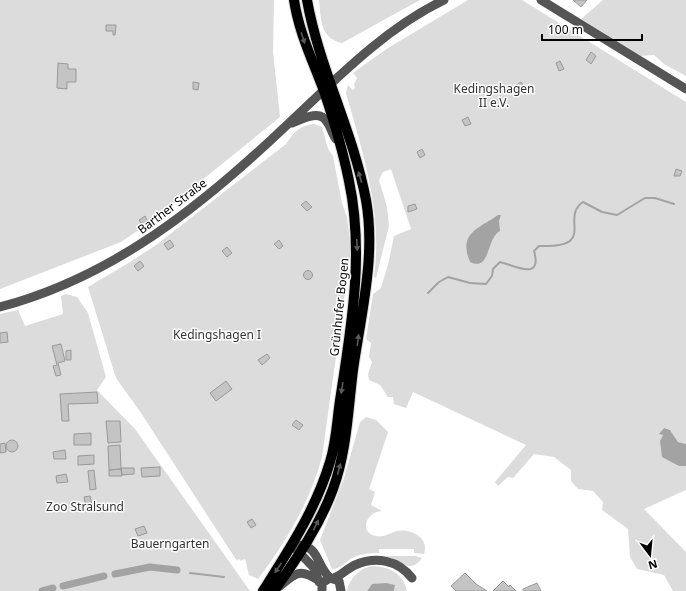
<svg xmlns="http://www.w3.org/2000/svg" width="686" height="591" font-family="'Noto Sans',sans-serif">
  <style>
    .green { fill: #dcdcdc }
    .water { fill: #a3a3a3 }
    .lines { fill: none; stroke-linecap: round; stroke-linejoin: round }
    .stream { stroke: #a3a3a3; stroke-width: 2 }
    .canal { stroke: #a3a3a3; stroke-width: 7 }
    .building { fill: #c4c4c4; stroke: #999 }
    .major-casing { stroke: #dbdbdb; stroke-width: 12 }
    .minor { stroke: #555; stroke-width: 9 }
    .major { stroke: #000; stroke-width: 10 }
    .oneway { fill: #595959 }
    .labels { text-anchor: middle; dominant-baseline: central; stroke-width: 3; stroke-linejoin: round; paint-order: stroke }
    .park-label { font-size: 12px; fill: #333; stroke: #fff }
    .street-label { font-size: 12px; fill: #000; stroke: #fff }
  </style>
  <rect width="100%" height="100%" fill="#fff"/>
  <path class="green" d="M0 0H274L273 52 280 117 149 223 121 242 0 289Z
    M319 0H420L342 43C320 38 321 20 319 0Z
    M468 0H522L686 102V444L678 442 670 430 664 428 660 434 663 435C656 448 670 457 679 466H686V490L644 509 686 552V591H673L664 575 637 569 630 557 628 529 602 510 603 502 593 491 578 489 571 481V470L554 457 534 454 513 478 508 477 498 486 495 482 526 445 413 392 406 408 394 404 393 397H388L380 385 369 380 368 374 372 362 369 357 371 343 366 339 373 294 381 288 389 261 394 236 411 229 391 169 383 172 379 180 387 207 389 226 376 278 374 277C383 213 363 154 346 93L348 85 353 90 355 88 354 84 357 78 353 73 357 70 388 48Z
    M603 0H686V76L664 64 654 55 641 56 581 19Z
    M314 124 322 127 328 149 333 156 342 203 347 217 351 249 322 457C310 502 286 542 258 579L249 575 245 559 241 561 239 559 237 561 141 413 116 378 88 287 130 262 156 245 286 144C293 133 300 125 314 124Z
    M66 294 77 297 88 313 106 377 97 390 135 429 250 591H0V314L18 310 25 326 63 314 61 296Z
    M366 417 376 420 388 432 369 489 375 492 371 505 382 511C365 512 359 533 376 536 383 538 390 533 397 531 411 528 430 538 424 554L414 553V549H379V553C369 553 361 554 352 558 345 562 341 569 332 569L320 540 344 478 360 422Z
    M385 556H415L422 558C410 575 400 560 385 556Z
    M372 566C390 567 403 573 407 591H394L395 585 372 584 367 591H347C349 579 360 568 372 566Z"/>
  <path class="water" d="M498 215H501L499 221 500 231C486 238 491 272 470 262 458 233 478 229 498 215Z
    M664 428 670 430 678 442 686 444V466H679L662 457 660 441 663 435 659 434Z
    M386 583 395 585 394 591H367L372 584Z"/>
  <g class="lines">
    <path class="stream" d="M428 293 439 282 448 277 470 283 486 284 492 276 493 269 500 262C513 265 543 282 534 251L539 246C599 248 559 218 583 202L602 212 617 215 645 198H655L674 204
      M190 573 224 577"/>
    <path class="canal" d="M115 574 150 567 177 570
      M63 586 104 576
      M42 591 53 588"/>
  </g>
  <path class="building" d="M573 0H587L581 7Z
    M106 25H116L115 35H113V31H106Z
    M591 52 596 56 591 64 586 60Z
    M560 61 564 69 559 71 556 63Z
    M58 63 68 64V69H76V82H67V89L57 88Z
    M193 82 199 83 198 90 193 89Z
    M521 82 524 87 517 91 515 86Z
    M468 117 471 124 465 126 462 120Z
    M422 149 425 155 420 158 417 152Z
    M676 169 682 171 680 176H674Z
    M306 201 312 207 307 211 301 205Z
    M415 204 417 209 408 212V206Z
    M145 216 148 222 143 226 139 220Z
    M170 240 174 246 168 250 164 244Z
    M279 240 283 246 279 249 274 244Z
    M227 247 232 253 227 257 222 251Z
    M140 261 144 266 138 271 134 266Z
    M303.5 275a4.5 4.5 0 1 1 9 0a4.5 4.5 0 1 1-9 0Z
    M7 332 8 342 0 343V333Z
    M61 344 65 361 58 363 61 375 56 376 53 366 57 365 52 346Z
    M71 350V360H66V351Z
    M267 354 270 358 262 365 258 360Z
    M226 381 232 389 216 401 210 393Z
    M97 392 98 403 68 404 69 421H62L60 394Z
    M296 420 303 425 299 430 292 425Z
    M106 421H120L121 442 108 443Z
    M91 433V445H74V434Z
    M6 446a6 6 0 1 1 12 0a6 6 0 1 1-12 0Z
    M5 443 6 452 0 453V444Z
    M120 445 121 469 109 470 108 446Z
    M65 450 66 459H54L53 452Z
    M94 455V464L78 465V456Z
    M160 467V476L142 477 141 468Z
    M121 468H134V474L122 475Z
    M121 469 122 476H109V470Z
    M94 470 96 489 90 490 88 471Z
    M66 474 68 482 57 483 56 476Z
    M90 496 92 505 86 506 84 497Z
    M252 519 256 525 251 528 247 522Z
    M144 526 147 533 138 536 135 529Z
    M465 573 476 584 487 591H456L451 586Z
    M503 581 509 587 510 585 516 591H493Z
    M537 583 541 591H523V589Z"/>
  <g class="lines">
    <g class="major-casing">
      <path id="major" d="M263 591C289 550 316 509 330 462 337 440 337 417 341 394 352 323 364 252 349 181 343 151 334 121 324 91 313 61 299 33 294 0
        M274 591C297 558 319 527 333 489 347 451 348 409 353 370 361 314 376 256 366 200 353 131 319 68 307 0"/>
    </g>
    <path class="minor" d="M541 0 686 89
      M292 123C302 119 320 109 327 122 331 127 332 134 336 139
      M0 307C114 277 204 204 288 124 336 79 384 29 444 0
      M299 545C319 546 317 567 330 578
      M296 549 314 568 319 582
      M334 578C342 575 348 568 355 565 376 556 398 560 412 578
      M280 586C295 573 300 568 318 580
      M322 591V583L330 578 339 581 341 591"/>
    <use href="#major" class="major"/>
  </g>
  <defs><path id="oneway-solid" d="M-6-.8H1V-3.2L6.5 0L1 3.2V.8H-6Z"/></defs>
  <g class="oneway">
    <use href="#oneway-solid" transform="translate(303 38) rotate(72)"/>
    <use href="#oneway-solid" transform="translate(360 177) rotate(-106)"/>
    <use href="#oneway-solid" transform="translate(357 245) rotate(87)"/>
    <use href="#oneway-solid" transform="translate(358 340) rotate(-82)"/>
    <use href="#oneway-solid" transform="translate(342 388) rotate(99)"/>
    <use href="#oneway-solid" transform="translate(339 469) rotate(-75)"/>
    <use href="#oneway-solid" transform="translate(316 525) rotate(-64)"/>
    <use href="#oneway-solid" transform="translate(278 568) rotate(124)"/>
  </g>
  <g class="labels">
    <g class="park-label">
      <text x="494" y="88">Kedingshagen<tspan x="494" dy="14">II e.V.</tspan></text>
      <text x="217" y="334">Kedingshagen I</text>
      <text x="85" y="506">Zoo Stralsund</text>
      <text x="170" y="543">Bauerngarten</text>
    </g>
    <g class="street-label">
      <text transform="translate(172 206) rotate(-37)">Barther Straße</text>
      <text transform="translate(339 307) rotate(-84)">Grünhufer Bogen</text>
    </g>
  </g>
  <g transform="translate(650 555) rotate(164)" stroke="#ffffff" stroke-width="3" paint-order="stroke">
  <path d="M0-3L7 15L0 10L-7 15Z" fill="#000000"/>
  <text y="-6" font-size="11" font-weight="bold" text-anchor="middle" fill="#000000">N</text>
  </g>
  <path d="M542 34v6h100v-6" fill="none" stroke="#000000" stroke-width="2"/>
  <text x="548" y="34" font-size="12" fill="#000000" stroke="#ffffff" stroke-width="3" paint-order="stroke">100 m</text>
</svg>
